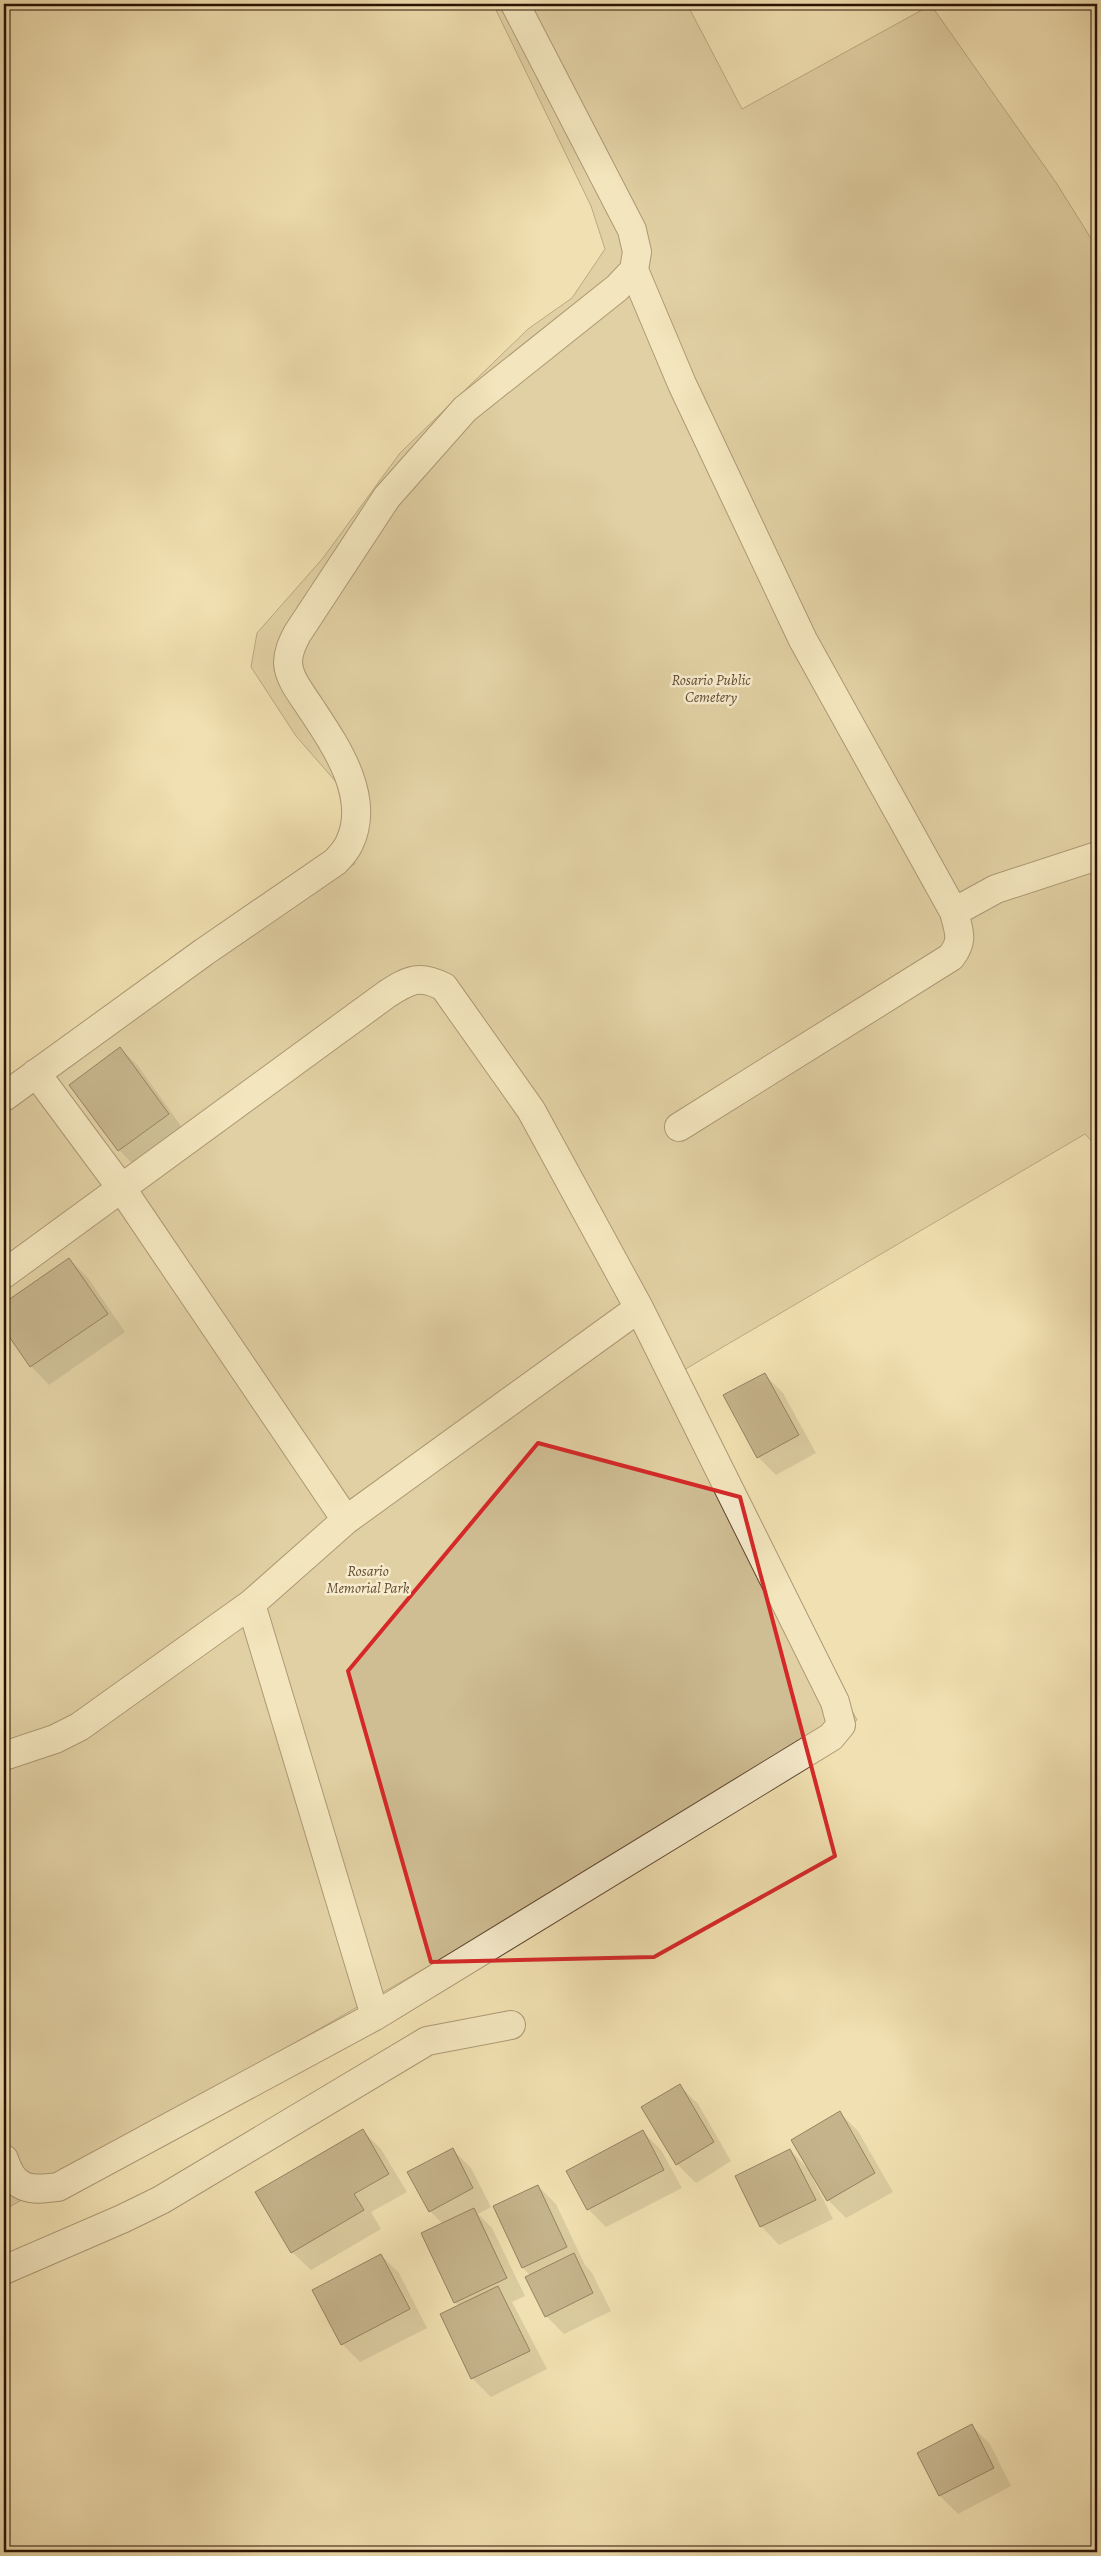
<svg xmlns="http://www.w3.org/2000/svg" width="1101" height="2556" font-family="Alegreya,serif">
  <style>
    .green { fill: #cfbd93; stroke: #7c664b }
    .shadow { fill: #0003 }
    .building { fill: #917c5d; stroke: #2a1003 }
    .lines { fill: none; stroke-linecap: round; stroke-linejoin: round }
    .minor-casing { stroke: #5c442e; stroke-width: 30 }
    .minor { stroke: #f6ebcc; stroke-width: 28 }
    .marked { fill: none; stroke: #d62828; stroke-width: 4; stroke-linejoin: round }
    .labels { text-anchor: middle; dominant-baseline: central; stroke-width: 5; stroke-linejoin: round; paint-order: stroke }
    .park-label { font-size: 15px; font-style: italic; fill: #644d35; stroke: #f6ebcc }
  </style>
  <rect width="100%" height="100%" fill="#f1e0b1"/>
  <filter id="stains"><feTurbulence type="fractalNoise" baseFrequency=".004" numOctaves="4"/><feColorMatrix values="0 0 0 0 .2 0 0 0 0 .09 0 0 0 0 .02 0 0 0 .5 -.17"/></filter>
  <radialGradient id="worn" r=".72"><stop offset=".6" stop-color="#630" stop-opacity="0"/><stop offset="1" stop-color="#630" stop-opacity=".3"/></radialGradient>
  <path class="green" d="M493 4H687L742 109 931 5 1057 184 1097 248V1147L1085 1134 672 1377 857 1720 4 2210V1112L271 909 355 864 337 783 296 736 251 667 257 633 323 558 400 453 528 329 572 298 605 249 591 206Z"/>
  <path class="shadow" d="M120 1048 138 1066 186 1133 137 1168 119 1150Z
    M69 1259 88 1278 125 1332 49 1385 31 1366 4 1327V1304Z
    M764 1374 783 1393 816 1453 776 1475 758 1457Z
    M680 2086 698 2104 731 2161 696 2183 677 2164 643 2107Z
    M840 2113 858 2131 893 2192 846 2218 828 2200 814 2176 812 2177 833 2219 779 2245 761 2226 790 2150 809 2170Z
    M363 2131 381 2149 407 2192 371 2212 381 2229 311 2270 292 2252Z
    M643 2132 661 2150 682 2188 606 2227 588 2209Z
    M453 2150 471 2168 491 2207 478 2214 492 2228 525 2296 512 2302 547 2369 491 2397 472 2378 442 2315 459 2307 455 2302 443 2224 430 2211Z
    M538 2186 556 2204 585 2265 592 2273 611 2311 564 2334 546 2316 531 2276 523 2268Z
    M381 2255 399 2273 427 2328 360 2362 342 2344Z
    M972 2426 990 2444 1011 2486 958 2514 940 2496Z"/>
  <path class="building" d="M120 1047 169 1114 118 1151 69 1085Z
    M69 1258 108 1314 30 1367 4 1329V1303Z
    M765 1373 799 1435 757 1458 723 1395Z
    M680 2084 714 2142 676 2165 641 2107Z
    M840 2111 875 2173 827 2201 791 2140Z
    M363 2129 389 2174 354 2194 364 2210 291 2253 255 2192Z
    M643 2130 664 2170 587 2210 566 2171Z
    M453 2148 473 2188 429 2212 407 2172Z
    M790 2149 816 2200 760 2227 735 2176Z
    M538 2185 567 2247 522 2268 493 2206Z
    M474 2208 507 2278 454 2303 421 2233Z
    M574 2253 593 2293 545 2317 525 2277Z
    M381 2254 410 2309 341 2345 312 2290Z
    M498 2286 530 2351 471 2379 440 2314Z
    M972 2424 994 2468 939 2496 917 2453Z"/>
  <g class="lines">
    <g class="minor-casing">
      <path id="minor" d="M634 270 682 384 803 640 954 912C959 932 964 940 951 957L679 1127
        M954 912 996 889 1097 856
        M36 1073 122 1189 346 1520
        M4 1097 204 952 335 862C340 857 346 850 349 844 372 797 335 745 310 707 301 693 289 679 288 663 288 652 292 644 297 634L387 497 465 409 617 288 634 270 637 252 632 230 515 4
        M4 1274 387 994C409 980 419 974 444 987L531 1110 639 1308 835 1702 841 1725 831 1737 375 2016 58 2187C29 2191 14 2190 4 2159
        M251 1604 375 2016
        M4 1756 55 1739 79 1727 251 1604 346 1520 639 1308
        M4 2270 122 2219 161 2200 427 2041 511 2025"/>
    </g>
    <use href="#minor" class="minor"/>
  </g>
  <path d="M0 0H1101V2556H0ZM538 1443 740 1497 835 1856 654 1957 431 1962 348 1671Z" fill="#f1e0b1" fill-opacity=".55" fill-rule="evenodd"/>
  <path class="marked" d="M538 1443 740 1497 835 1856 654 1957 431 1962 348 1671Z"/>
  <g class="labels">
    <g class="park-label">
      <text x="711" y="680">Rosario Public<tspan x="711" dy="17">Cemetery</tspan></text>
      <text x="368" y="1571">Rosario<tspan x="368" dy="17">Memorial Park</tspan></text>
    </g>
  </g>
  <rect width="1101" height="2556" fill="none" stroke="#f1e0b1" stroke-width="20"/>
  <rect x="5" y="5" width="1091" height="2546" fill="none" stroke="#2a1003" stroke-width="2.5"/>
  <rect x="10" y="10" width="1081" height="2536" fill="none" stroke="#2a1003"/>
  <rect width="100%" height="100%" filter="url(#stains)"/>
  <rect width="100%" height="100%" fill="url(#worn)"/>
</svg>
